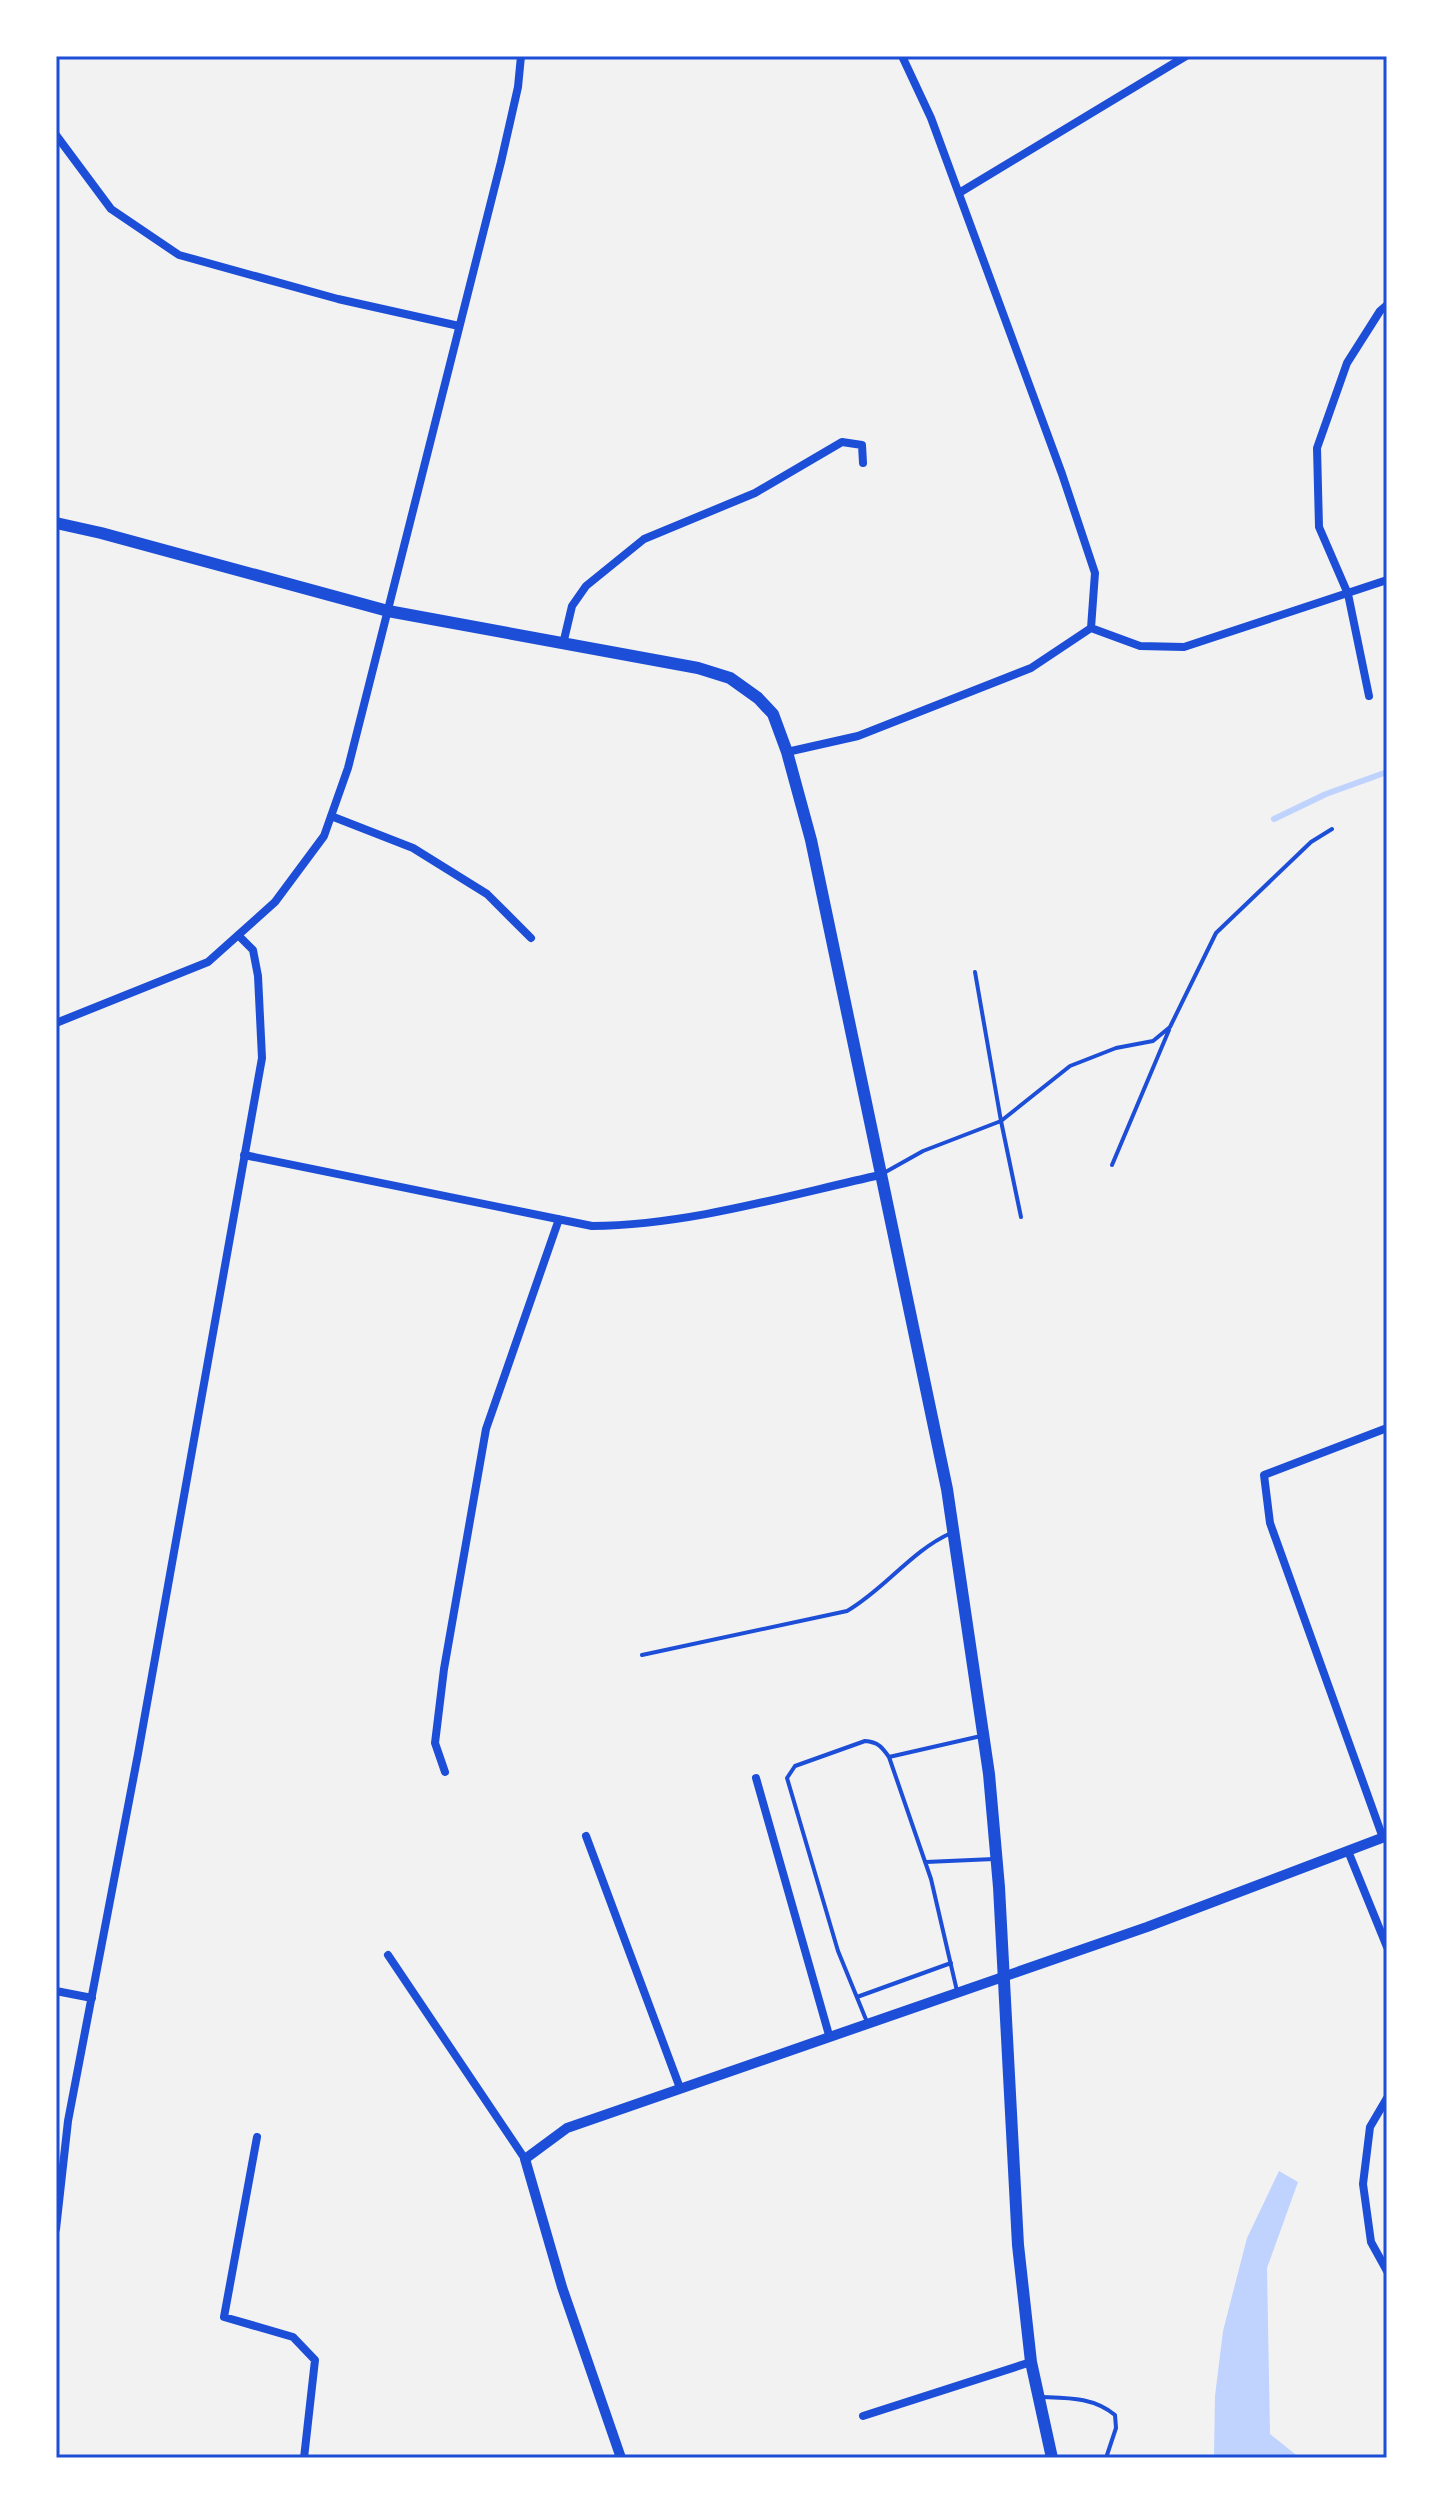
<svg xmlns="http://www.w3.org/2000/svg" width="1443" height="2514" font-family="Montserrat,sans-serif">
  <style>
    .water { fill: #bfd3fe }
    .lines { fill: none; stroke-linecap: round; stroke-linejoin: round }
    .stream { stroke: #bfd3fe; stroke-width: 6 }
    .service { stroke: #1d4ed8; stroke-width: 4 }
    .minor { stroke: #1d4ed8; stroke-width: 8 }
    .tertiary { stroke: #1d4ed8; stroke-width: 10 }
    .secondary { stroke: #1d4ed8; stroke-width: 12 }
    .neatline { fill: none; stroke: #1d4ed8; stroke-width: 3 }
  </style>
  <rect width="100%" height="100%" fill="#f2f2f2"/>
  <path class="water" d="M1279 2171 1298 2182 1267 2268 1270 2434 1300 2458H1214L1215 2396 1223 2331 1247 2238Z"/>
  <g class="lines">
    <path class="stream" d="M1274 819 1326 794 1387 772"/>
    <path class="service" d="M975 972 1001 1121 1021 1217
      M1112 1165 1169 1030
      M882 1174 923 1151 1001 1121 1070 1066 1116 1048 1153 1041 1170 1027 1216 933 1311 842 1332 829
      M642 1655 847 1611C885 1589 911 1551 951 1533
      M889 1757 981 1736
      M926 1862 994 1859
      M857 1997 951 1963
      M867 2022 838 1951 787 1778 795 1766 865 1741C878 1742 882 1747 889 1757L931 1879 957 1991
      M1041 2397C1068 2398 1093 2397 1115 2415L1116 2428 1106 2458"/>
    <path class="minor" d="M902 56 931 118 1062 474 1095 573 1091 628
      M56 135 111 209 179 255 338 299 459 326
      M959 193 1186 56
      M563 644 572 606 586 586 644 539 755 493 842 442 862 445 863 463
      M1369 696 1348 594 1319 527 1317 448 1347 363 1380 311 1387 305
      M787 752 858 736 1031 668 1091 628 1140 646 1184 647 1387 580
      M331 816 413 848 487 894 531 938
      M56 1023 208 962 275 902 324 836 348 768 501 162 518 87 521 56
      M244 1155 592 1226C689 1225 785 1196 880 1175
      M445 1772 435 1743 444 1669 486 1429 559 1219
      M756 1778 829 2035
      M586 1836 680 2088
      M1383 1838 1270 1523 1264 1475 1387 1428
      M1348 1851 1387 1947
      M388 1955 525 2159
      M56 1991 92 1998
      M1387 2098 1370 2127 1363 2184 1371 2242 1387 2271
      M257 2137 224 2317 293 2337 315 2360 304 2458
      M56 2229 68 2121 138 1754 262 1058 258 976 253 950 238 935
      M863 2416 1031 2362"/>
    <path class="tertiary" d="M621 2458 562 2287 525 2159 567 2128 1147 1927 1387 1836"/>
    <path class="secondary" d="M56 523 101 533 388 611 698 668 730 678 758 698 773 714 787 752 811 840 947 1489 989 1774 999 1887 1018 2245 1031 2362 1052 2458"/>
  </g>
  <rect width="1443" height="2514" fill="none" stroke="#ffffff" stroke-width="116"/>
  <rect x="58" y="58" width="1327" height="2398" class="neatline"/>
</svg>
